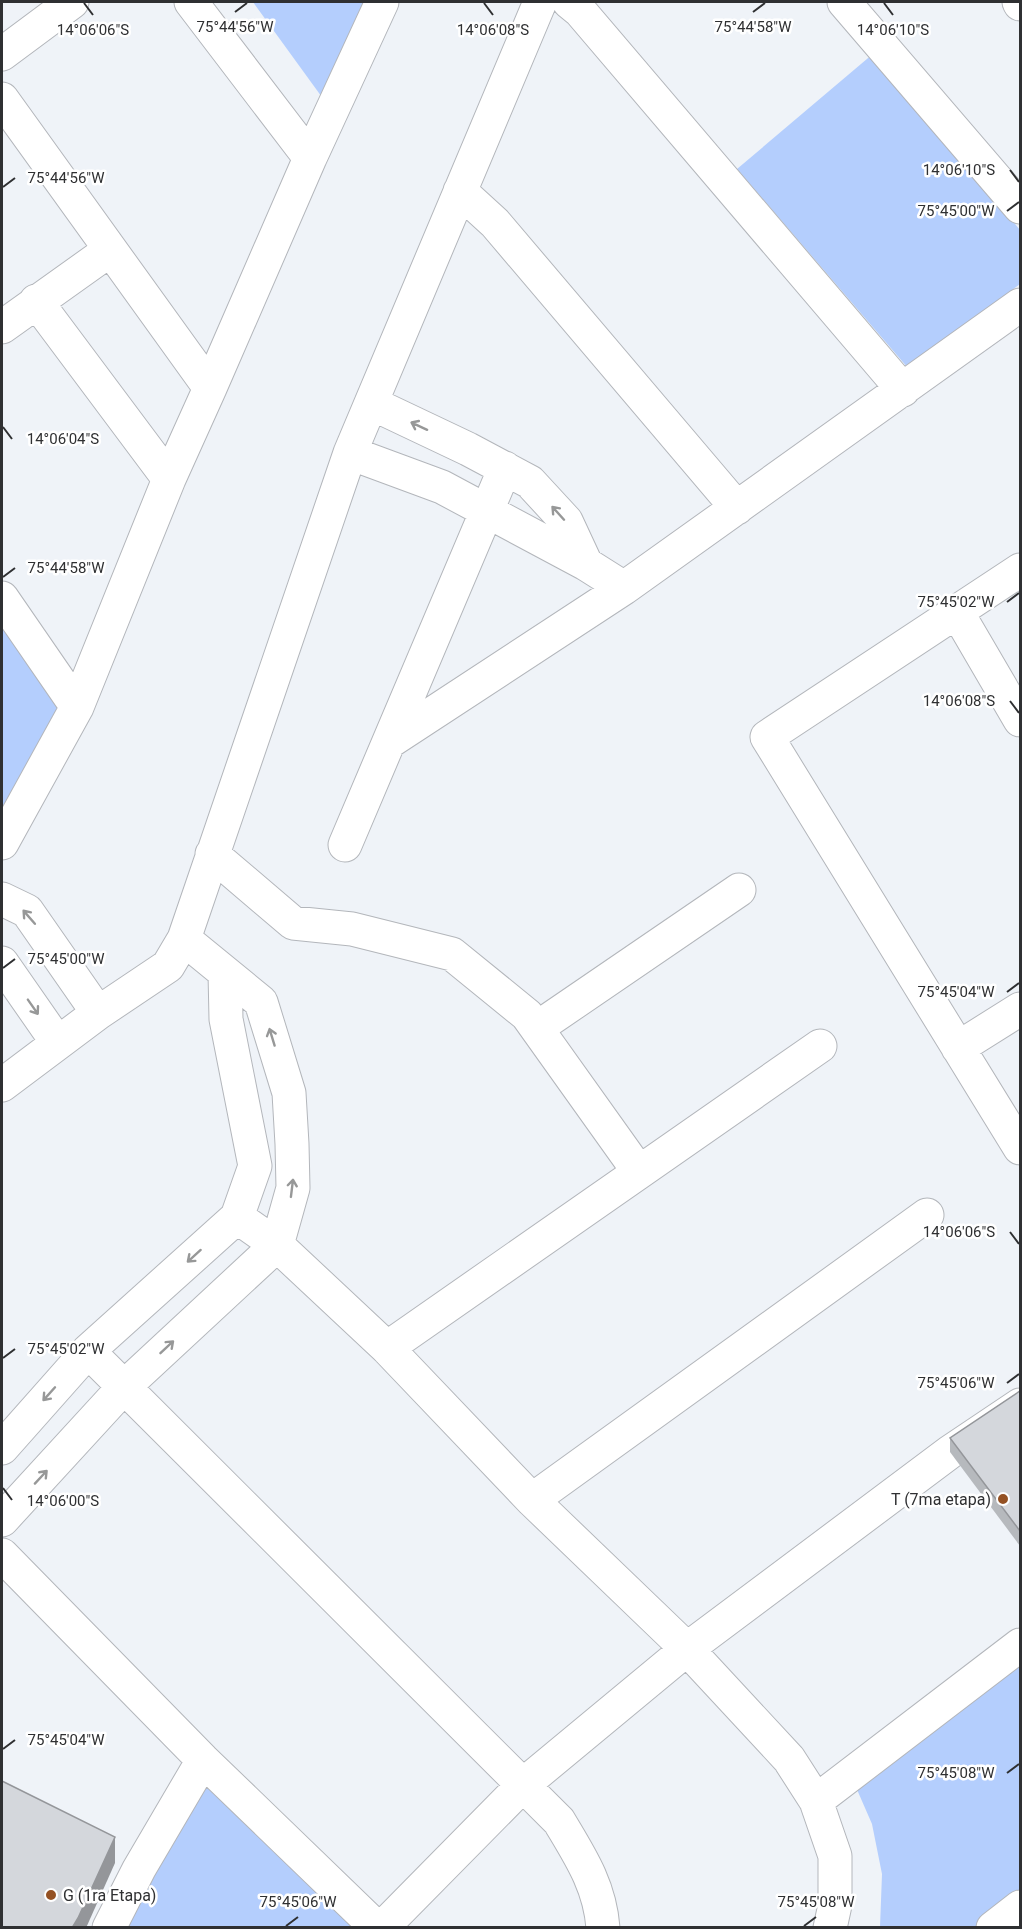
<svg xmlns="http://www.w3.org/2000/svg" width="1022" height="1929" font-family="Roboto,sans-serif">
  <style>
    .green { fill: #b4cefd }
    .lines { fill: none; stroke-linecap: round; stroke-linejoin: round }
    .minor-casing { stroke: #b3b6bb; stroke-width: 35 }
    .minor { stroke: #fff; stroke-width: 33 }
    .wall { fill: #b6b9bd }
    .shaded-wall { fill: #94969a }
    .building { fill: #d4d7dc; stroke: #94969a; stroke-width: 1.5 }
    .oneway { stroke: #979898 }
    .ticks { fill: none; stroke: #2f3032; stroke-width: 2 }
    .poi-dot { fill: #945123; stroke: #fff; stroke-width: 2 }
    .labels { text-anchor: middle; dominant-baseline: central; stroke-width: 5; stroke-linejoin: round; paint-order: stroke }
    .poi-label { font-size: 16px; fill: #2f3032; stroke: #fff; text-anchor: end }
    .ticks-label { font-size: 15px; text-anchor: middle; fill: #2f3032; stroke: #fff; stroke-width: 5; stroke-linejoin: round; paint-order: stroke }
  </style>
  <rect width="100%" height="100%" fill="#eff3f8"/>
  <path class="green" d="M253 2H378L324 100Z
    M874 53 1020 230V284L908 368 737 169Z
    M2 582 78 691 2 846Z
    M1020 1666V1899L981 1927H880L882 1874 872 1824 855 1785Z
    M203 1775 361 1928H126Z"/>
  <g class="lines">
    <g class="minor-casing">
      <path id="minor" d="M191 2 310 158
        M569 2 580 11 903 390
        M844 2 1020 207
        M1019 2 1020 4
        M2 54 72 2
        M2 99 210 388
        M460 191 495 223 737 508
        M36 301 169 479
        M2 327 110 250
        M371 403 468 449 530 482 566 521 586 564
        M350 453 442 487 586 564 624 588 1020 305
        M1020 570 767 737 1020 1148
        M2 598 77 707
        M957 612 1020 720
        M389 742 624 588
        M2 843 77 707 169 479 210 388 310 158 382 2
        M345 845 505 468
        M212 854 293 923 352 929 452 954 527 1015 639 1172
        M2 899 27 911 98 1013
        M2 963 57 1042
        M537 1028 739 890
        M958 1048 1020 1009
        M2 1085 98 1013 168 966 184 939 350 453 540 2
        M237 1217 277 1245 387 1348 532 1500 687 1649 789 1759 816 1801 835 1856V1905L830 1928
        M387 1348 820 1046
        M88 1351 559 1821C580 1856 600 1886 603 1928
        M2 1448 88 1351 237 1217 255 1166 226 1019 225 973
        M532 1500 927 1215
        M2 1520 124 1387 277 1245 293 1188 292 1144 289 1093 261 1002 184 939
        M2 1555 203 1760 377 1928
        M816 1801 1020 1645
        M109 1928 139 1869 203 1760
        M382 1928 523 1785 687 1649 950 1452 1020 1405
        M993 1928 1020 1907"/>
    </g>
    <use href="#minor" class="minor"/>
  </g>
  <path class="wall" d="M1020 1391V1546L950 1452V1438Z"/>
  <path class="shaded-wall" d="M115 1837V1863L86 1928H72Z"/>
  <path class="building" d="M1020 1391V1531L950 1438Z
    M2 1781 115 1837 78 1918 72 1928H2Z"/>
  <defs><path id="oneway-shaft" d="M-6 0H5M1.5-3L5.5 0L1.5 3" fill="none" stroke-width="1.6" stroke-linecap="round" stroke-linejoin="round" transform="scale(1.5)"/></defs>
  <g class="oneway">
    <use href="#oneway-shaft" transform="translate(419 426) rotate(-155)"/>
    <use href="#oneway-shaft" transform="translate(558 513) rotate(-132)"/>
    <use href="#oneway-shaft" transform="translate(29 917) rotate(-131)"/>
    <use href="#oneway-shaft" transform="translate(33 1007) rotate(55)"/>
    <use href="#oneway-shaft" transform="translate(272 1037) rotate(-107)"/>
    <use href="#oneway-shaft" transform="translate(292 1188) rotate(-83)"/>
    <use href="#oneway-shaft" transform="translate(194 1256) rotate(138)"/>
    <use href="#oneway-shaft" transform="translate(167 1347) rotate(-43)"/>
    <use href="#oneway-shaft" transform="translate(49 1394) rotate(132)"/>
    <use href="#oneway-shaft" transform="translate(41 1477) rotate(-47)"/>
  </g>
  <path class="ticks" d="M84 3 93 15M484 3 493 15M884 3 893 15M235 12 247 3M753 12 765 3M1010 170 1019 182M3 187 15 178M1007 211 1019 202M3 427 12 439M3 577 15 568M1007 602 1019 593M1010 701 1019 713M3 968 15 959M1007 992 1019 983M1010 1232 1019 1244M3 1358 15 1349M1007 1383 1019 1374M3 1488 12 1500M3 1749 15 1740M1007 1773 1019 1764M286 1926 298 1917M804 1926 816 1917"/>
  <g class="poi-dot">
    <circle cx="1003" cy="1499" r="6"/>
    <circle cx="51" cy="1895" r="6"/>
  </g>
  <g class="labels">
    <g class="poi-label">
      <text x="991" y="1499">T (7ma etapa)</text>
      <text x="63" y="1895" text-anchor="start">G (1ra Etapa)</text>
    </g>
  </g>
  <g class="ticks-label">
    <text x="235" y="32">75°44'56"W</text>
    <text x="753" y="32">75°44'58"W</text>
    <text x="93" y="35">14°06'06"S</text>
    <text x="493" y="35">14°06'08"S</text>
    <text x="893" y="35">14°06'10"S</text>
    <text x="959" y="175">14°06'10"S</text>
    <text x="66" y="183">75°44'56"W</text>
    <text x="956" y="216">75°45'00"W</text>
    <text x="63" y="444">14°06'04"S</text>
    <text x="66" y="573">75°44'58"W</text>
    <text x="956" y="607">75°45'02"W</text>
    <text x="959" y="706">14°06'08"S</text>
    <text x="66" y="964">75°45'00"W</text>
    <text x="956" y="997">75°45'04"W</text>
    <text x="959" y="1237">14°06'06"S</text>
    <text x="66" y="1354">75°45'02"W</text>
    <text x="956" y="1388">75°45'06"W</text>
    <text x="63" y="1506">14°06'00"S</text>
    <text x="66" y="1745">75°45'04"W</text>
    <text x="956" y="1778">75°45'08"W</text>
    <text x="298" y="1907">75°45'06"W</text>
    <text x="816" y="1907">75°45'08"W</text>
  </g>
  <rect width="1022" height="1929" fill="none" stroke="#2f3032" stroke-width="6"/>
</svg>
